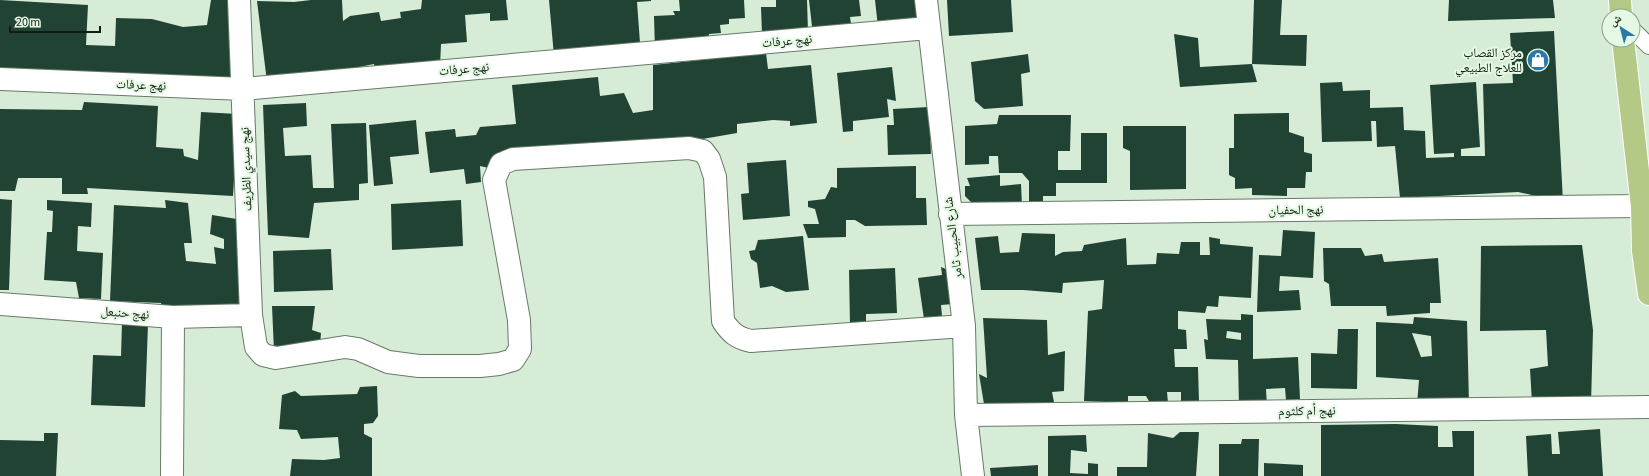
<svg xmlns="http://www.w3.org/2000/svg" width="1649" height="476" font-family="'Source Sans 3','Noto Naskh Arabic',sans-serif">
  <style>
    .building { fill: #214334; fill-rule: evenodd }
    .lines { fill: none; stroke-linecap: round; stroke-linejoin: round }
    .lane-casing { stroke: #677a67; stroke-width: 18 }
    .street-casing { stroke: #677a67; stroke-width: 24 }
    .primary-casing { stroke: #fff; stroke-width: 24 }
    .lane { stroke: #fff; stroke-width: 16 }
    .street { stroke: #fff; stroke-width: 22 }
    .primary { stroke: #b5c986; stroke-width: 22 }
    .labels { text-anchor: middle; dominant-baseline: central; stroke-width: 4; stroke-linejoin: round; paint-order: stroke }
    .street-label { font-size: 13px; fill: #141c14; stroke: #e4f9e3 }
    .poi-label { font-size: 13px; fill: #141c14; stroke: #e4f9e3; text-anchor: end }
  </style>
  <rect width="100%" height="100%" fill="#d6ecd6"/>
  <path class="building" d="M0 0 88 5 86 45 115 46 116 18 152 19 183 27 207 25 211 0H229L233 80 0 71Z
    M311 0H342L343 21 350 16 379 12 381 21 401 18 400 12 421 9 422 0H506L508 20 490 21V13L465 15 467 42 441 44 440 68 376 74 374 64 334 72 267 82 257 1 294 2Z
    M549 0H651V1L637 2 640 43 554 56Z
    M679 0H744L745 18 729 19V24L720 25 721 33 709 34 708 47 655 50 654 16 675 15 673 11H680Z
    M776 0H807L808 32 762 34 761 7H776Z
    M809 0H859L861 16 850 17 852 30 813 35Z
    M875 0H922L917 25 878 27Z
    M947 0H1011L1013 32 949 36Z
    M1254 0H1282L1280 35H1307L1306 66 1252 64Z
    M1449 0H1553L1555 18 1448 21Z
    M1554 31 1563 202 1518 192 1400 198 1395 146 1377 147 1376 121H1371L1372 141 1322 142 1320 83 1342 82 1343 91 1370 90V108L1403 107 1404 130 1425 131 1426 158 1454 157V153L1434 154 1430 85 1476 82 1480 147 1461 149V156H1485L1483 84 1513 83 1510 33Z
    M1174 34 1198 38 1200 67 1252 64 1257 82 1180 87Z
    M766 53 768 69 811 65 817 123 790 126V121L773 120 737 124V133L668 145 601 150 593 142 560 147 493 169 480 166 481 182 466 184 464 169 430 173 425 132 455 129 456 137 476 135 480 127 516 124 512 85 598 77 600 96 624 93 633 113 653 110V65Z
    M1028 54 1030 72 1021 74 1023 106 984 109 975 101 971 62Z
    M892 67 896 101 887 99 889 117 853 121V131L843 132 837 73Z
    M84 102 158 106 156 147 183 149 184 156 198 160 201 112 238 114 233 196 87 188 88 194H62V178H18L15 191H0V109L82 110Z
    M306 103 307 126 283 128 285 156 311 155 313 188H334L331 124 366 123 368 183 359 184V200L314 203 309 238 268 235 263 105Z
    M929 107 931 154 888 155 887 125H894L893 109Z
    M1289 113V132L1304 137V152L1312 154V172H1306L1305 188H1287V196L1252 195V188L1235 189V178L1229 175V148H1234V114Z
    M999 115H1071L1070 151H1058V170H1081V133H1107V183H1056V196H1043V206H1029V181L1022 173H999L998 156H989V164L965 165V126L997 124Z
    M416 120 419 154 390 157 393 184 374 186 369 125Z
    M1123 126H1186V189L1130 190V151L1123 148Z
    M786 160 790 216 743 220 741 194 749 193 747 163Z
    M916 166V198H926L927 225 865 226 855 220H846V237L808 238 803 224H819L815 209 808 207V201L825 199 831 187 837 188V168Z
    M1000 175V186L1021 184 1022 206 972 203 965 196V186H970L967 178Z
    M0 199 12 200 9 290H0Z
    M47 200 92 203 91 227 78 226 77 251 103 253 101 299 79 298 76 282 44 280 47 232H52L53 211 47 210Z
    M165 200 188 203 192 243H184L186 261 216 264 214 247 224 249V239L210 234 212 215 243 220V305L222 304 220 310 163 311 161 303 110 301 114 205 166 208Z
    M461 200 463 246 392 250 391 204Z
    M1283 230 1315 232 1313 278 1280 276 1279 291 1299 290 1301 310 1257 312 1259 255 1281 256Z
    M1022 233 1055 234V256L1063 252 1082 251 1084 245 1126 238 1127 265 1156 264 1157 253 1179 254 1181 242H1200V255H1210L1209 237 1220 239V244L1253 247 1251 298 1219 296 1218 307 1207 306 1205 313 1178 311V329L1186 330 1187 349H1174L1175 367H1198L1199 402H1181V392H1167L1168 403H1150L1146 396H1128V403L1084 401 1088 311 1102 309 1104 280 1063 283 1062 293 1023 290H981L975 238 998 236 1000 253 1019 252Z
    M803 236 809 290 786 292 772 286 760 288 757 263 751 259 749 251 755 250 758 240Z
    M1582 245 1593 330 1591 404 1532 403 1530 369 1548 366 1546 330 1480 331 1481 246Z
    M1323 248H1361L1365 256 1382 254 1384 262 1438 258 1441 303H1430V313L1387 316 1386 306H1331L1329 284 1324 281Z
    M331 249 333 290 274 292 273 251Z
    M941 267 948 270 953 304 941 305 942 316 924 319 918 278 942 275Z
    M895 268 897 313 866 314V325L850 326 849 270Z
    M272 306H315L312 330 321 333 320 345 274 351Z
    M1241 314 1253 315V359L1298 357 1300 399 1286 400 1285 388 1266 389 1267 406H1239L1238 360 1206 359 1204 339 1208 340 1206 319 1241 320ZM1227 331 1241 333V340L1226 338Z
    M1414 317 1467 321 1469 404H1417L1419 380 1376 377V322L1413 324ZM1412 333 1431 336 1432 356 1421 357Z
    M983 318 1047 320 1048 355 1065 351 1064 391 1052 392 1055 407 984 404 979 374 987 378Z
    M122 323 148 324 145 407 91 405 93 355 121 356Z
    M1338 329H1358L1357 389 1311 388V353L1337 354Z
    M377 386 378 416 373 423 364 424V434L372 438V476H290L292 459 324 460 340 458 338 437 301 439 297 430 279 429 282 395 295 391 301 396 357 394 360 387Z
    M1396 424 1438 426V447H1453L1452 431H1474V476H1321V425Z
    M1600 429 1603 476H1528L1526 436 1551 434 1552 454H1560L1558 432Z
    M1180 432H1199L1196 476H1117V467H1147L1148 433 1173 438Z
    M44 433H58L56 476H0V440L44 441Z
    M1086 435 1087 452 1071 450 1070 473 1088 474V463L1098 464V476H1048V436Z
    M1242 439H1259L1258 476H1219V444H1241Z
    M1264 463 1303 465V476H1264Z
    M1038 465V476H991L990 468Z"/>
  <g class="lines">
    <g class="lane-casing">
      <path id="lane" d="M1633 30 1649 46"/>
    </g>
    <g class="street-casing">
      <path id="street" d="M239 0 251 315 256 347 263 355 276 358 345 347 358 349 388 362 419 366H480L499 364 513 360 520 349 519 320 494 180 501 164 513 159 689 148 703 151 709 159 715 177 723 321C731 333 737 338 751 341L964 326
        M926 0 964 326 966 415 973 476
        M0 79 243 89 928 28
        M950 214 1642 206
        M0 304 173 317 251 315
        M966 415 1649 407
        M172 476 173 317"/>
    </g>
    <g class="primary-casing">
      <path id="primary" d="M1620 0 1621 16
        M1623 40 1642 206 1643 251 1649 294"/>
    </g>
    <use href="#lane" class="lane"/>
    <use href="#street" class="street"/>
    <use href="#primary" class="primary"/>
  </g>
  <defs>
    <g id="shop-disc" transform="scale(1.15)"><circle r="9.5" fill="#2b77aa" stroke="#e4f9e3"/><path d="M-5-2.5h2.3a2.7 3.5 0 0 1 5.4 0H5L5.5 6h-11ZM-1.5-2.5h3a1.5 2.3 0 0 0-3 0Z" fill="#fff"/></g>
  </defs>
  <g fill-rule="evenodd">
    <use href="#shop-disc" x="1538" y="60"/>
  </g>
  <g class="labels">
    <g class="street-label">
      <text transform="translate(787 41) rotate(-5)">نهج عرفات</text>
      <text transform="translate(464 69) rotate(-5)">نهج عرفات</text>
      <text transform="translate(141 85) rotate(2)">نهج عرفات</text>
      <text transform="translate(246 169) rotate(-92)">نهج سيدي الظريف</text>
      <text transform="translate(1296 210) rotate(-1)">نهج الحفيان</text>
      <text transform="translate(953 238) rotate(-97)">شارع الحبيب ثامر</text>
      <text transform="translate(125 313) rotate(4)">نهج حنبعل</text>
      <text transform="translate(1307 411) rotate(-1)">نهج أم كلثوم</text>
    </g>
    <g class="poi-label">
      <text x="1522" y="53">مركز القصاب<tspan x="1522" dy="15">للعلاج الطبيعي</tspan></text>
    </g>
  </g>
  <g transform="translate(1621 28) rotate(324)"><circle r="19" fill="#e4f9e3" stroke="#91a190"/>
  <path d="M0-3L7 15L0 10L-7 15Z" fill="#2b77aa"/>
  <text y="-6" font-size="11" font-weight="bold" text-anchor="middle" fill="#141c14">ش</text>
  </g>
  <path d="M10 26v6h90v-6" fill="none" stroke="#141c14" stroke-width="2"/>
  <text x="16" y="26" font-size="12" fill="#141c14" stroke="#e4f9e3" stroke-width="3" paint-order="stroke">20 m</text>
</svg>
